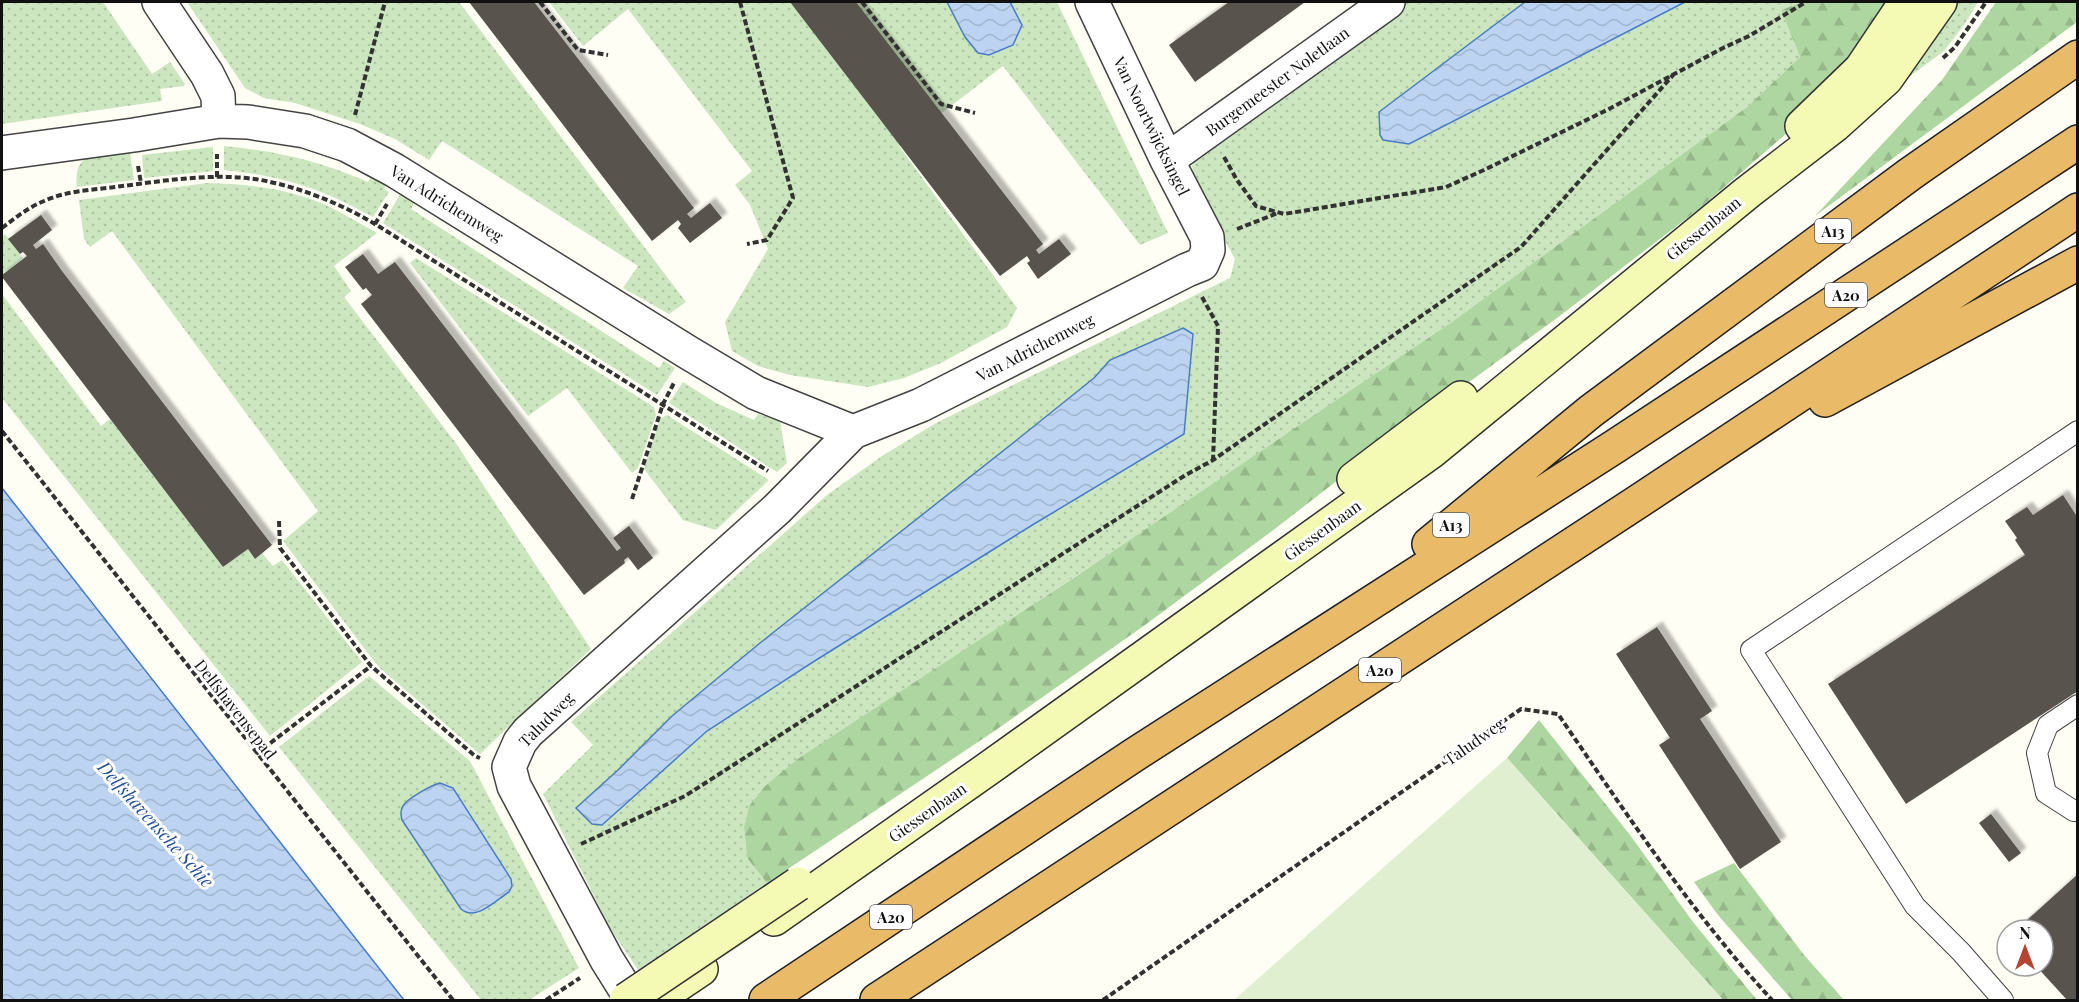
<svg xmlns="http://www.w3.org/2000/svg" width="2079" height="1002" font-family="'Playfair Display',serif">
  <style>
    .grass { fill: url(#grass-dots); fill-rule: evenodd }
    .forest { fill: url(#forest-firs) }
    .pitch { fill: #dfefd0 }
    .water { fill: url(#water-waves); stroke: #497cc3; stroke-width: 1.5 }
    .building { fill: #58534d; filter: url(#shadow) }
    .lines { fill: none; stroke-linecap: round; stroke-linejoin: round }
    .lane-casing { stroke: #434343; stroke-width: 22 }
    .street-casing { stroke: #434343; stroke-width: 36 }
    .secondary-casing { stroke: #323232; stroke-width: 36 }
    .highway-casing { stroke: #212121; stroke-width: 36 }
    .path { stroke: #323232; stroke-width: 4; stroke-dasharray: 6 3; stroke-linecap: butt }
    .lane { stroke: #fff; stroke-width: 20 }
    .street { stroke: #fff; stroke-width: 33 }
    .secondary { stroke: #f4f9b4; stroke-width: 33 }
    .highway { stroke: #e9ba67; stroke-width: 33 }
    .secondary-bridge-casing { stroke: #323232; stroke-width: 36; stroke-linecap: butt }
    .secondary-bridge { stroke: #f4f9b4; stroke-width: 33 }
    .labels { text-anchor: middle; dominant-baseline: central; stroke-width: 6; stroke-linejoin: round; paint-order: stroke }
    .shield { fill: #fff; stroke: #585858; stroke-width: 1.5 }
    .shield-label { font-size: 15px; font-weight: bold; fill: #101010 }
    .street-label { font-size: 16px; fill: #101010; stroke: #fff }
    .water-label { font-size: 18px; font-style: italic; fill: #224f99; stroke: #fff }
  </style>
  <defs>
    <pattern id="grass-dots" width="8" height="8" patternUnits="userSpaceOnUse" patternTransform="scale(1.5)"><rect width="8" height="8" fill="#cce7bf"/><path d="M2 2h.1M6 6h.1" fill="none" stroke="#aec5a3" stroke-width="1.8" stroke-linecap="round"/></pattern>
    <pattern id="forest-firs" width="22" height="20" patternUnits="userSpaceOnUse" patternTransform="scale(1.5)"><rect width="22" height="20" fill="#aed6a0"/><path d="M5 1l3.5 6h-7zM16 11l3.5 6h-7z" fill="#95b789"/></pattern>
    <pattern id="water-waves" width="16" height="10" patternUnits="userSpaceOnUse" patternTransform="scale(1.5)"><rect width="16" height="10" fill="#bcd4f2"/><path d="M0 5q4-4 8 0t8 0" fill="none" stroke="#a1b5ce"/></pattern>
    <filter id="shadow"><feDropShadow dx="5.5" dy="-5.5" stdDeviation="1.5" flood-color="#0004"/></filter>
  </defs>
  <rect width="100%" height="100%" fill="#fefef4"/>
  <path class="grass" d="M2 2H103L152 74 170 62 185 84 184 86 160 89 162 101 2 124Z
    M187 2H459L686 302 669 314 623 288 638 266 442 141 429 160 395 139 360 124 295 103 264 98 245 88Z
    M549 2H947L965 37 978 53 1022 25 1010 2H1057L1168 233 1140 245 1003 66 899 146 1017 308 1007 327 941 363 904 378 868 387 790 375 758 366 732 351 725 322 768 249 750 205 735 185 752 171 628 9 583 46Z
    M1405 2H1525L1380 112 1409 144 1685 2H1802L1781 10 1800 57 1747 107 1449 324 1268 448 908 688 764 787 749 806 744 827 747 858 767 883 639 971 611 930 543 794 593 745 571 722 827 495 882 456 936 423 1230 278 1235 259 1195 186 1192 166 1197 154ZM1110 360 1184 434 1034 524 813 662 707 731 602 825 576 808 618 770 672 716 760 643 1018 439 1094 378Z
    M1951 2H1978L1964 25 1944 51 1878 100Z
    M129 146 134 180 77 187C72 151 102 150 129 146Z
    M224 146C276 151 319 161 368 182L371 176 386 185 384 189 389 192 373 217C321 188 283 176 224 170Z
    M213 147V171L144 178 142 155Z
    M207 183C249 184 294 189 332 208 348 216 362 225 377 233L334 266 351 291 344 297 455 442 591 649 480 754 381 669 370 656 283 541 318 511 112 231 90 247 84 239 79 200Z
    M401 193 415 202 411 209 659 368 664 361 675 368 657 395 383 223Z
    M5 234 23 258 2 275V237Z
    M416 258 654 407 656 415 638 468 632 473 567 388 528 416 410 263Z
    M2 294 101 426 110 419 223 567 248 549 255 559 262 553 273 566 282 560 362 662 270 736 2 398Z
    M683 382 716 403 754 420 758 414 780 421 787 463 777 472 669 403Z
    M667 415 769 480 716 530 683 520 644 469 660 419Z
    M369 676 470 761 579 968 529 1000H481L279 747ZM440 783 484 909 477 914 405 803 434 785Z"/>
  <path class="forest" d="M1802 2H1888L1873 30 1795 126 1700 208 1561 315 1387 442 1276 528 1145 625 993 732 767 883 747 858 744 827 749 806 764 787 799 758 1069 581 1449 324 1747 107 1800 57 1781 10Z
    M1996 2H2077V22L1815 216 1942 80Z
    M1539 720 1630 835 1693 922 1757 1000H1723L1507 758Z
    M1734 863 1804 955 1844 1000H1792L1718 915 1694 882Z"/>
  <path class="pitch" d="M1507 758 1723 1000H1234Z"/>
  <path class="water" d="M947 2H1010L1022 25 1013 45 989 55 978 53 965 37Z
    M1525 2H1685L1409 144 1383 140 1380 135 1379 112Z
    M1183 328 1193 334 1184 434 1034 524 813 662 707 731 602 825 592 824 576 808 618 770 672 716 760 643 1018 439 1094 378 1110 360Z
    M2 488 404 1000H2Z
    M440 783 453 788 511 879 512 886 509 892C496 900 476 922 461 909L402 820C401 815 400 811 403 806 407 799 431 785 440 783Z"/>
  <path class="building" d="M469 2H534L694 208 687 214 691 218 710 203 722 218 690 243 678 228 681 224 678 220 652 241Z
    M790 2H856L1043 244 1036 250 1039 254 1059 239 1071 254 1038 279 1027 263 1030 261 1027 256 1000 276Z
    M1229 2H1305L1195 82 1169 45Z
    M41 215 52 230 33 245 36 249 43 244 62 271 272 545 255 559 248 549 223 567 2 277V275L27 256 23 252 20 254 8 239Z
    M363 254 378 274 395 262 617 551 621 548 613 538 629 526 653 558 638 570 628 557 624 560 625 563 584 595 361 304 372 295 366 288 363 290 345 267Z
    M2063 495 2078 518V691L1906 804 1828 684 2025 555 2015 540 2017 538 2005 521 2027 507 2033 515Z
    M1657 627 1712 711 1700 719 1781 842 1740 869 1659 745 1670 738 1616 654Z
    M1991 814 2021 853 2009 862 1979 823Z
    M2078 874V1000H2067L2036 966H2043V930H2016Z"/>
  <g class="lines">
    <g class="lane-casing">
      <path id="lane" d="M2078 705 2048 725 2037 753 2046 793 2074 811H2078
        M2003 1000 1961 952 1915 906 1751 650 2078 431"/>
    </g>
    <g class="street-casing">
      <path id="street" d="M159 2 207 74 218 96 219 121
        M2 153 134 135 219 121 248 122 305 131 347 145 394 170 689 353 756 393 853 432 921 405 1187 270 1202 264 1208 250 1207 237 1167 160 1092 2
        M1167 160 1388 2
        M632 1000 607 960 514 786 509 767 520 742 528 732 777 509 853 432"/>
    </g>
    <g class="secondary-casing">
      <path id="secondary" d="M1802 126 1861 69 1906 2
        M1354 479 1461 398
        M774 919 989 768 1432 451 1748 192 1835 125 1886 79 1940 2
        M655 1000 701 969"/>
    </g>
    <g class="highway-casing">
      <path id="highway" d="M1825 400 2078 263
        M1429 544 1591 411 1910 174 2078 57
        M766 1000 1134 755 1614 447 2078 142
        M877 1000 1639 501 2078 210"/>
    </g>
    <path class="path" d="M540 2 578 50 608 55
      M740 2 793 198 767 240 747 244
      M862 2 941 104 975 113
      M1943 58 1955 47 1986 2
      M355 115 385 2
      M1224 157 1237 180 1256 206 1284 214 1446 187 1484 170 1609 109 1723 48 1749 36 1806 2
      M138 166 141 183
      M217 177V154
      M375 224 387 204
      M2 228C15 218 29 207 44 201 66 191 91 190 115 187 163 181 214 172 261 180 303 188 344 205 380 227L768 471
      M1237 229 1278 213
      M1202 297 1218 326 1213 460
      M2 431 453 1000
      M632 499 663 404 675 381
      M279 521 280 548 371 666 475 756 480 758
      M256 754 371 666
      M581 844 685 796 1184 476 1213 460 1521 247 1674 74
      M546 1000 580 978
      M1103 1000 1521 709 1558 714C1626 813 1691 912 1772 1000"/>
    <use href="#lane" class="lane"/>
    <use href="#street" class="street"/>
    <use href="#secondary" class="secondary"/>
    <use href="#highway" class="highway"/>
    <g class="secondary-bridge-casing">
      <path id="secondary-bridge" d="M626 1000 798 884"/>
    </g>
    <use href="#secondary-bridge" class="secondary-bridge"/>
  </g>
  <g class="labels">
    <g class="shield">
      <rect x="1815" y="219" width="36" height="24" rx="4.5"/>
      <rect x="1825" y="283" width="42" height="24" rx="4.5"/>
      <rect x="1433" y="513" width="36" height="24" rx="4.5"/>
      <rect x="1359" y="658" width="42" height="24" rx="4.5"/>
      <rect x="870" y="905" width="42" height="24" rx="4.5"/>
    </g>
    <g class="shield-label">
      <text x="1833" y="231">A13</text>
      <text x="1846" y="295">A20</text>
      <text x="1451" y="525">A13</text>
      <text x="1380" y="670">A20</text>
      <text x="891" y="917">A20</text>
    </g>
    <g class="street-label">
      <text transform="translate(1277 81) rotate(-36)">Burgemeester Noletlaan</text>
      <text transform="translate(1152 126) rotate(64)">Van Noortwijcksingel</text>
      <text transform="translate(447 203) rotate(32)">Van Adrichemweg</text>
      <text transform="translate(1703 228) rotate(-39)">Giessenbaan</text>
      <text transform="translate(1035 347) rotate(-27)">Van Adrichemweg</text>
      <text transform="translate(1322 530) rotate(-36)">Giessenbaan</text>
      <text transform="translate(236 709) rotate(52)">Delfshavensepad</text>
      <text transform="translate(546 719) rotate(-45)">Taludweg</text>
      <text transform="translate(1474 741) rotate(-35)">Taludweg</text>
      <text transform="translate(927 812) rotate(-35)">Giessenbaan</text>
    </g>
    <g class="water-label">
      <text transform="translate(156 824) rotate(48)">Delfshavensche Schie</text>
    </g>
  </g>
  <rect width="2079" height="1002" fill="none" stroke="#101010" stroke-width="6"/>
  <g transform="translate(2025 948)"><circle r="28" fill="#ffffff" stroke="#9f9f9f" stroke-width="1.5"/>
  <path d="M0-4.5L10 22L0 15L-10 22Z" fill="#b64432"/>
  <text y="-9" font-size="16" font-weight="bold" text-anchor="middle" fill="#101010">N</text>
  </g>
</svg>
